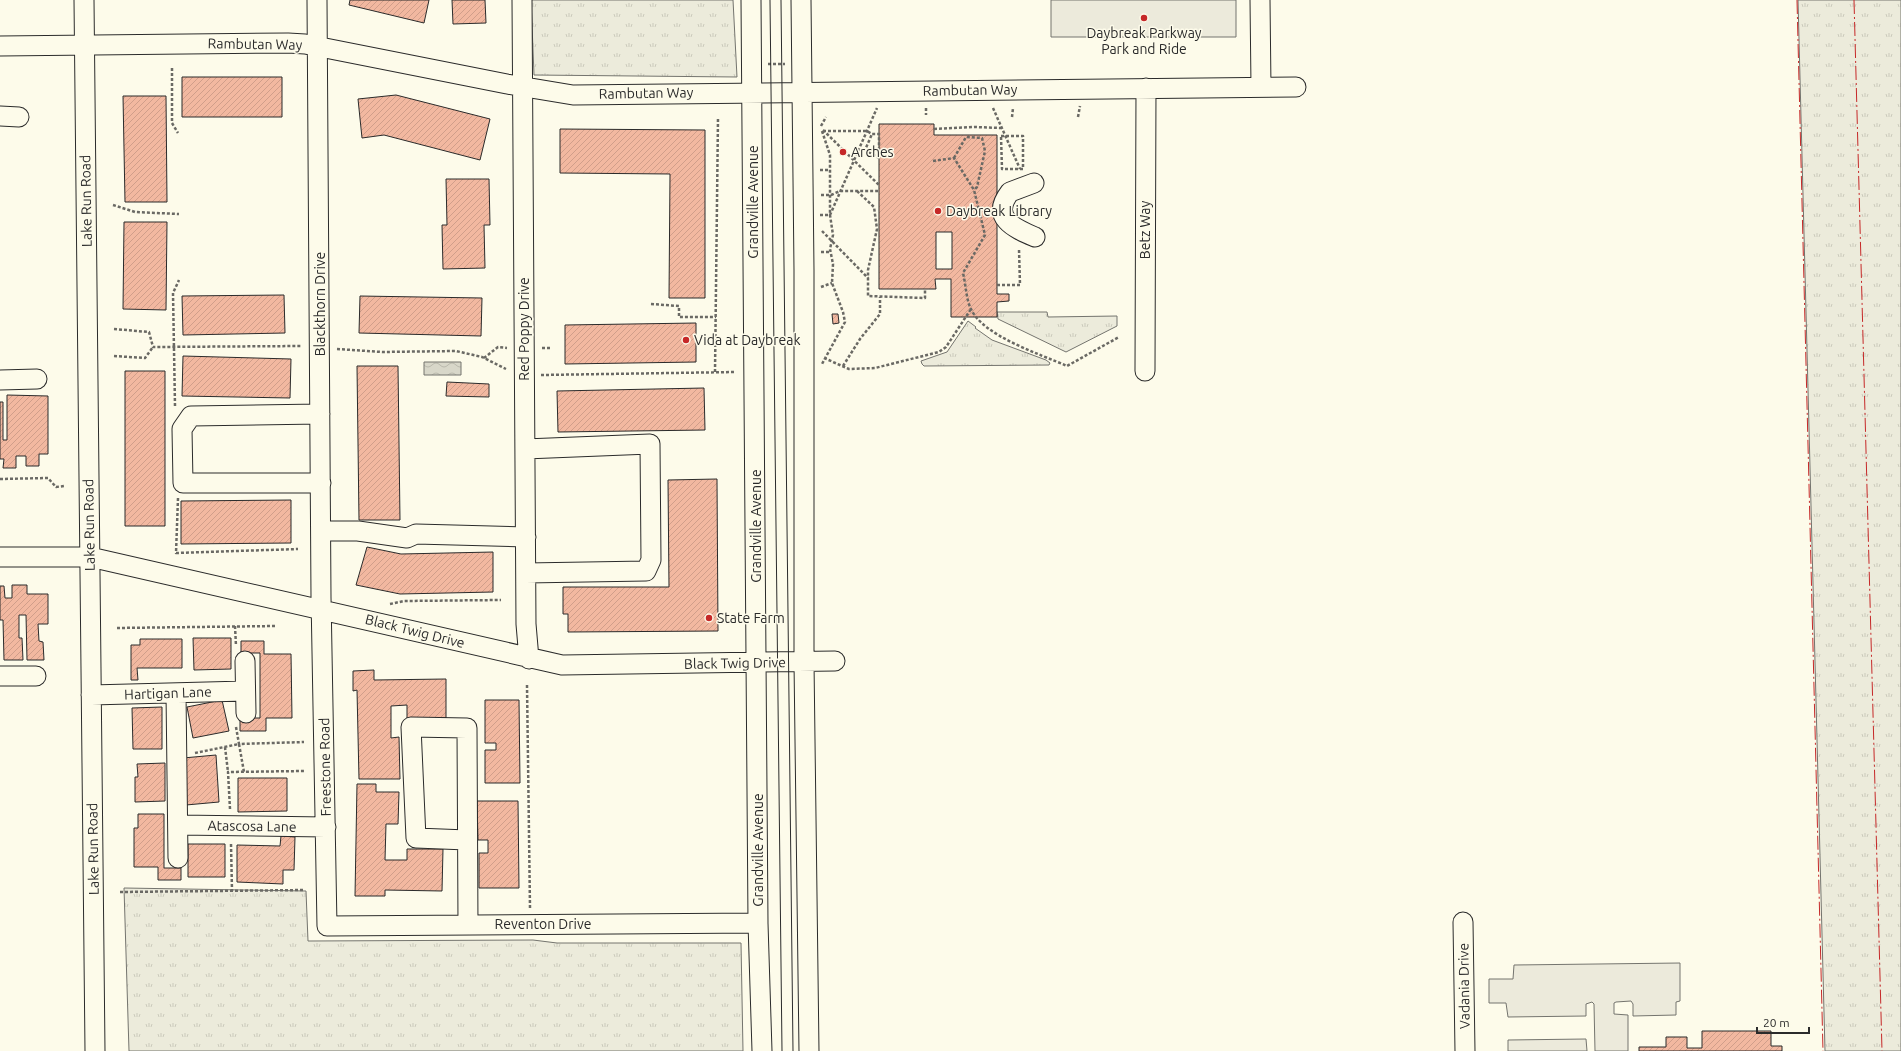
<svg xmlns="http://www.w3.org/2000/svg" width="1901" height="1051" font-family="Ubuntu,sans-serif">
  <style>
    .grass { fill: url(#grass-tufts); stroke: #74746e }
    .parking { fill: #eceadb; stroke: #74746e }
    .water { fill: url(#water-waves); stroke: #74746e }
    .building { fill: url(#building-hatch); stroke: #2b2b2b; fill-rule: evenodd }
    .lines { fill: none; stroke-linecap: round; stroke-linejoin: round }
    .minor-casing { stroke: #2b2b2b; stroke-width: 21 }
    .path { stroke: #6a6964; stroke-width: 2.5; stroke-dasharray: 3 2; stroke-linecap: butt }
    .minor { stroke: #fdfbea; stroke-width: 19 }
    .tram { stroke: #2b2b2b; stroke-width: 1 }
    .power { stroke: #c62828; stroke-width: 1; stroke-dasharray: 14 3 2 3; stroke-linecap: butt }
    .poi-dot { fill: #c62828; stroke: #fdfbea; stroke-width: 1.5 }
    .labels { text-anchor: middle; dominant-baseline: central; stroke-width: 3; stroke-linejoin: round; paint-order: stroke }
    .poi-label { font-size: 14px; fill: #2b2b2b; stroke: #fdfbea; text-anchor: start }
    .street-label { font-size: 14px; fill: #2b2b2b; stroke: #fdfbea }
  </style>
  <defs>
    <pattern id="grass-tufts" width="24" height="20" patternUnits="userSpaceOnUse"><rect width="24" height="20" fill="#ecebdb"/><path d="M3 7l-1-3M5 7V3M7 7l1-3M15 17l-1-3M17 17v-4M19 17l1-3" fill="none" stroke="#cbcabc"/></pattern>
    <pattern id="water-waves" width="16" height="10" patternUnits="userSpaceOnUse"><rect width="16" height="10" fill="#d8d7c9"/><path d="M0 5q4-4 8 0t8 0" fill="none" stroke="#bab9ad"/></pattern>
    <pattern id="building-hatch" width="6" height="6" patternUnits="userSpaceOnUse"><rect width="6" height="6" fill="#f2b8a0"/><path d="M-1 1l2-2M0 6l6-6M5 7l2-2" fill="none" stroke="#d09e8a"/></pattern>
  </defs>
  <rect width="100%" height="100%" fill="#fdfbea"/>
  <path class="grass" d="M531 0H733L737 77 534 75Z
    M1798 0H1901V1051H1825Z
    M997 312H1047L1048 317 1117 316V326L1066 352 998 319Z
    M968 321 976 327 975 328 992 340 1046 360 1050 363 1049 365 924 366 922 364 921 361 947 352Z
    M124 888 306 891 308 941 533 940 557 943H741L743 1051H129Z"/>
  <path class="parking" d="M1051 0H1236V37H1051Z
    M1680 963V1001L1676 1002V1015L1633 1016V1004L1631 1001 1616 1002 1614 1003V1014L1628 1015V1051H1595L1594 1004 1592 1002 1586 1004V1016L1508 1017 1506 1003H1489V979H1513L1514 965Z
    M1586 1039 1587 1051H1508V1040Z"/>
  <path class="water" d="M424 362H461V375H424Z"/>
  <path class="building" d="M350 0H429L424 23 349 5Z
    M452 0H485L486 23 453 24Z
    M182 77H282V117H182Z
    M396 95 490 119 480 160 384 135 362 138 358 99Z
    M123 96H166L167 202H125Z
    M879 124H934V135H997V294H1009V301L997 302V317H951V279H935L936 289H879ZM936 232H952V269H936Z
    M560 129 705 130V298H669L670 174 560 173Z
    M446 179H489L490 225H484L485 268 443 269 442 225H447Z
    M124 222H167L166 310 123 309Z
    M284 295 285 333 183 335 182 296Z
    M360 296 482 298 481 336 359 333Z
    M832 314H838L839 323 833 324Z
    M696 323V362L565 364V325Z
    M183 356 291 359 290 398 182 396Z
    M357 366H398L400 520H359Z
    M125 371H165V526H125Z
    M447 382 489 384V397L446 396Z
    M704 388 705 430 558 432 557 391Z
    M7 395 48 396V454H39V466H26V456H16V468H3L4 459H0V402H3V440H7Z
    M717 479 718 631 568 632V614H563V587H669L668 480Z
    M291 500V543L181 544V501Z
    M367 547 401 554 493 552V592L400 594 356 585Z
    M12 585H27V594H48V624H38L39 641 43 642 44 660H27L26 615H19V638H22L23 660H4L3 620H0V586H4L5 598H12Z
    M193 638H231V669L194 670Z
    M140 639H182V668H137L138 680H131V645H140Z
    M241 641H264V654H291L292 718H266V731H240V718H260V653H241Z
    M374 670V680L446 679V718L407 719V705L391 706V738L399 737 400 779H359L357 690 353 691V671Z
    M222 700 229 731 193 738 187 707Z
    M485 700H519L520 783H485V750H496V743H485Z
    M162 707V749H133L132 708Z
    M216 755 219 802 186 805 183 758Z
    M165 763V801L135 802V777H138L137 764Z
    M238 778H287V811L238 812Z
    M357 784H376V792H399L398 824H386L385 860H407V849H443L442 891 385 890V896H355Z
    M477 801H518L519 888H479V853H488V840H478Z
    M138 814H164V868H181V880H158V867H134V828H138Z
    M281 836 295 837 294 870H283V884L237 882V845L280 846Z
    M188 844H225V877H188Z
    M1702 1031H1771V1046H1782V1051H1639V1047H1666V1037H1687V1048H1702Z"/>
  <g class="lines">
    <g class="minor-casing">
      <path id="minor" d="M84 0 95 1051
        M317 0 321 597 327 926 758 923
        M522 0 526 624 529 659
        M751 0 758 923 762 1051
        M801 0 804 270V662L809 1051
        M1260 0 1261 87
        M0 46 288 43 305 44 507 84 573 95 1296 87
        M0 116 19 117
        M1034 183 1010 192C990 218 1014 228 1035 237
        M1145 371 1146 88
        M0 380 37 379
        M320 414 191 416 182 429 183 483H321
        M525 449 650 444 651 560 646 571 526 573
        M321 531H358L407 538 416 534 526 537
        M0 557H90L562 665 835 661
        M245 661 246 713
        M0 676H36
        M176 693 178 858
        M91 695 245 691
        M178 825 326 827
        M467 840 416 838 411 727 467 728 468 925
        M1463 922 1465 1051"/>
    </g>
    <path class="path" d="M768 64H785
      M172 68V123L178 133
      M926 108V115
      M993 108 1020 169
      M1012 117 1013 108
      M1078 117 1080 106
      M821 126 826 117
      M934 129 974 127 1002 128
      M823 130 879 185
      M822 131 830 155V215L833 235 830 249 833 264 832 283 843 312 845 322 822 364
      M823 131H867L872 134H879V158L865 150 872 134
      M1001 136H1023V169H1002Z
      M954 158 966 137 982 138 985 151 977 187 974 190
      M933 161 954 158 974 190 985 235 963 273C966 285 966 299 971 309 983 336 1040 354 1067 366L1119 337
      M820 170H830
      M857 191 874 207 877 229 868 270V296L925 298V289
      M821 195H831L840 191H879
      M113 205 135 212 179 214
      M820 215H830L877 108
      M822 231 868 278
      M821 252H830
      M997 285H1020L1019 249
      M821 287 832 283
      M651 304 679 306V317H716
      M114 329 149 332 153 347 302 346
      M542 348H552
      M337 349 382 352 456 351 482 357 506 369
      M114 356 145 358 153 347
      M484 358 498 347 507 348
      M824 358 849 369 875 368 939 352 946 347 971 309
      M843 366 860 339 880 314V297
      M715 372 718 118
      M541 375 736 372
      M175 406 173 293 179 280
      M0 479 48 478 56 487 64 486
      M178 498 176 553 298 549
      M390 604 404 601 501 600
      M235 626 236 646
      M117 628 276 626
      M527 685 530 908
      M236 727 239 744 304 742
      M225 747 228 772
      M195 753 239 744 244 772
      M230 809 228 772 304 771
      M231 844 232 891
      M120 892 305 890"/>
    <use href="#minor" class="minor"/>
    <path class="tram" d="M770 0 782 1051
      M781 0 793 1051"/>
    <path class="power" d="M1797 0 1823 1051
      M1854 0 1882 1051"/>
  </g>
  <g class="poi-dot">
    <circle cx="1144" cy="18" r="4"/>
    <circle cx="843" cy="152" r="4"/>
    <circle cx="938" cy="211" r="4"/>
    <circle cx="686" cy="340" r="4"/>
    <circle cx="709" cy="618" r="4"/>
  </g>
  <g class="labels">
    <g class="poi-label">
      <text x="1144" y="33" text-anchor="middle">Daybreak Parkway<tspan x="1144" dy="16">Park and Ride</tspan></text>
      <text x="851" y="152">Arches</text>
      <text x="946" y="211">Daybreak Library</text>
      <text x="694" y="340">Vida at Daybreak</text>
      <text x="717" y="618">State Farm</text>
    </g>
    <g class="street-label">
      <text transform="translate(255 44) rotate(1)">Rambutan Way</text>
      <text transform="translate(970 90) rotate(-1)">Rambutan Way</text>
      <text transform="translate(646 93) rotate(-1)">Rambutan Way</text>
      <text transform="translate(86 201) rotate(-91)">Lake Run Road</text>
      <text transform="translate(753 202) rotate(-90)">Grandville Avenue</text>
      <text transform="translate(1145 230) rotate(-90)">Betz Way</text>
      <text transform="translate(320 304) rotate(-90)">Blackthorn Drive</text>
      <text transform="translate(524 329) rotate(-90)">Red Poppy Drive</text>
      <text transform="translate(89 525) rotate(-91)">Lake Run Road</text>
      <text transform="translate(756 526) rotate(-90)">Grandville Avenue</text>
      <text transform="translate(415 631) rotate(14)">Black Twig Drive</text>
      <text transform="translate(735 663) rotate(-1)">Black Twig Drive</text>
      <text transform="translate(168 693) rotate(-2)">Hartigan Lane</text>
      <text transform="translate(325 767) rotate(-91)">Freestone Road</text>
      <text transform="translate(252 826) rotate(1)">Atascosa Lane</text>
      <text transform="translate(93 849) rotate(-91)">Lake Run Road</text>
      <text transform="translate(758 850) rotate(-90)">Grandville Avenue</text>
      <text x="543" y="924">Reventon Drive</text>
      <text transform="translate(1464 986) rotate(-91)">Vadania Drive</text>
    </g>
  </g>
  <path d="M1757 1027v6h52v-6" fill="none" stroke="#2b2b2b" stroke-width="2"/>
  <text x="1763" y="1027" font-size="12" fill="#2b2b2b" stroke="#fdfbea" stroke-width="3" paint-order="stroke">20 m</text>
</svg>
